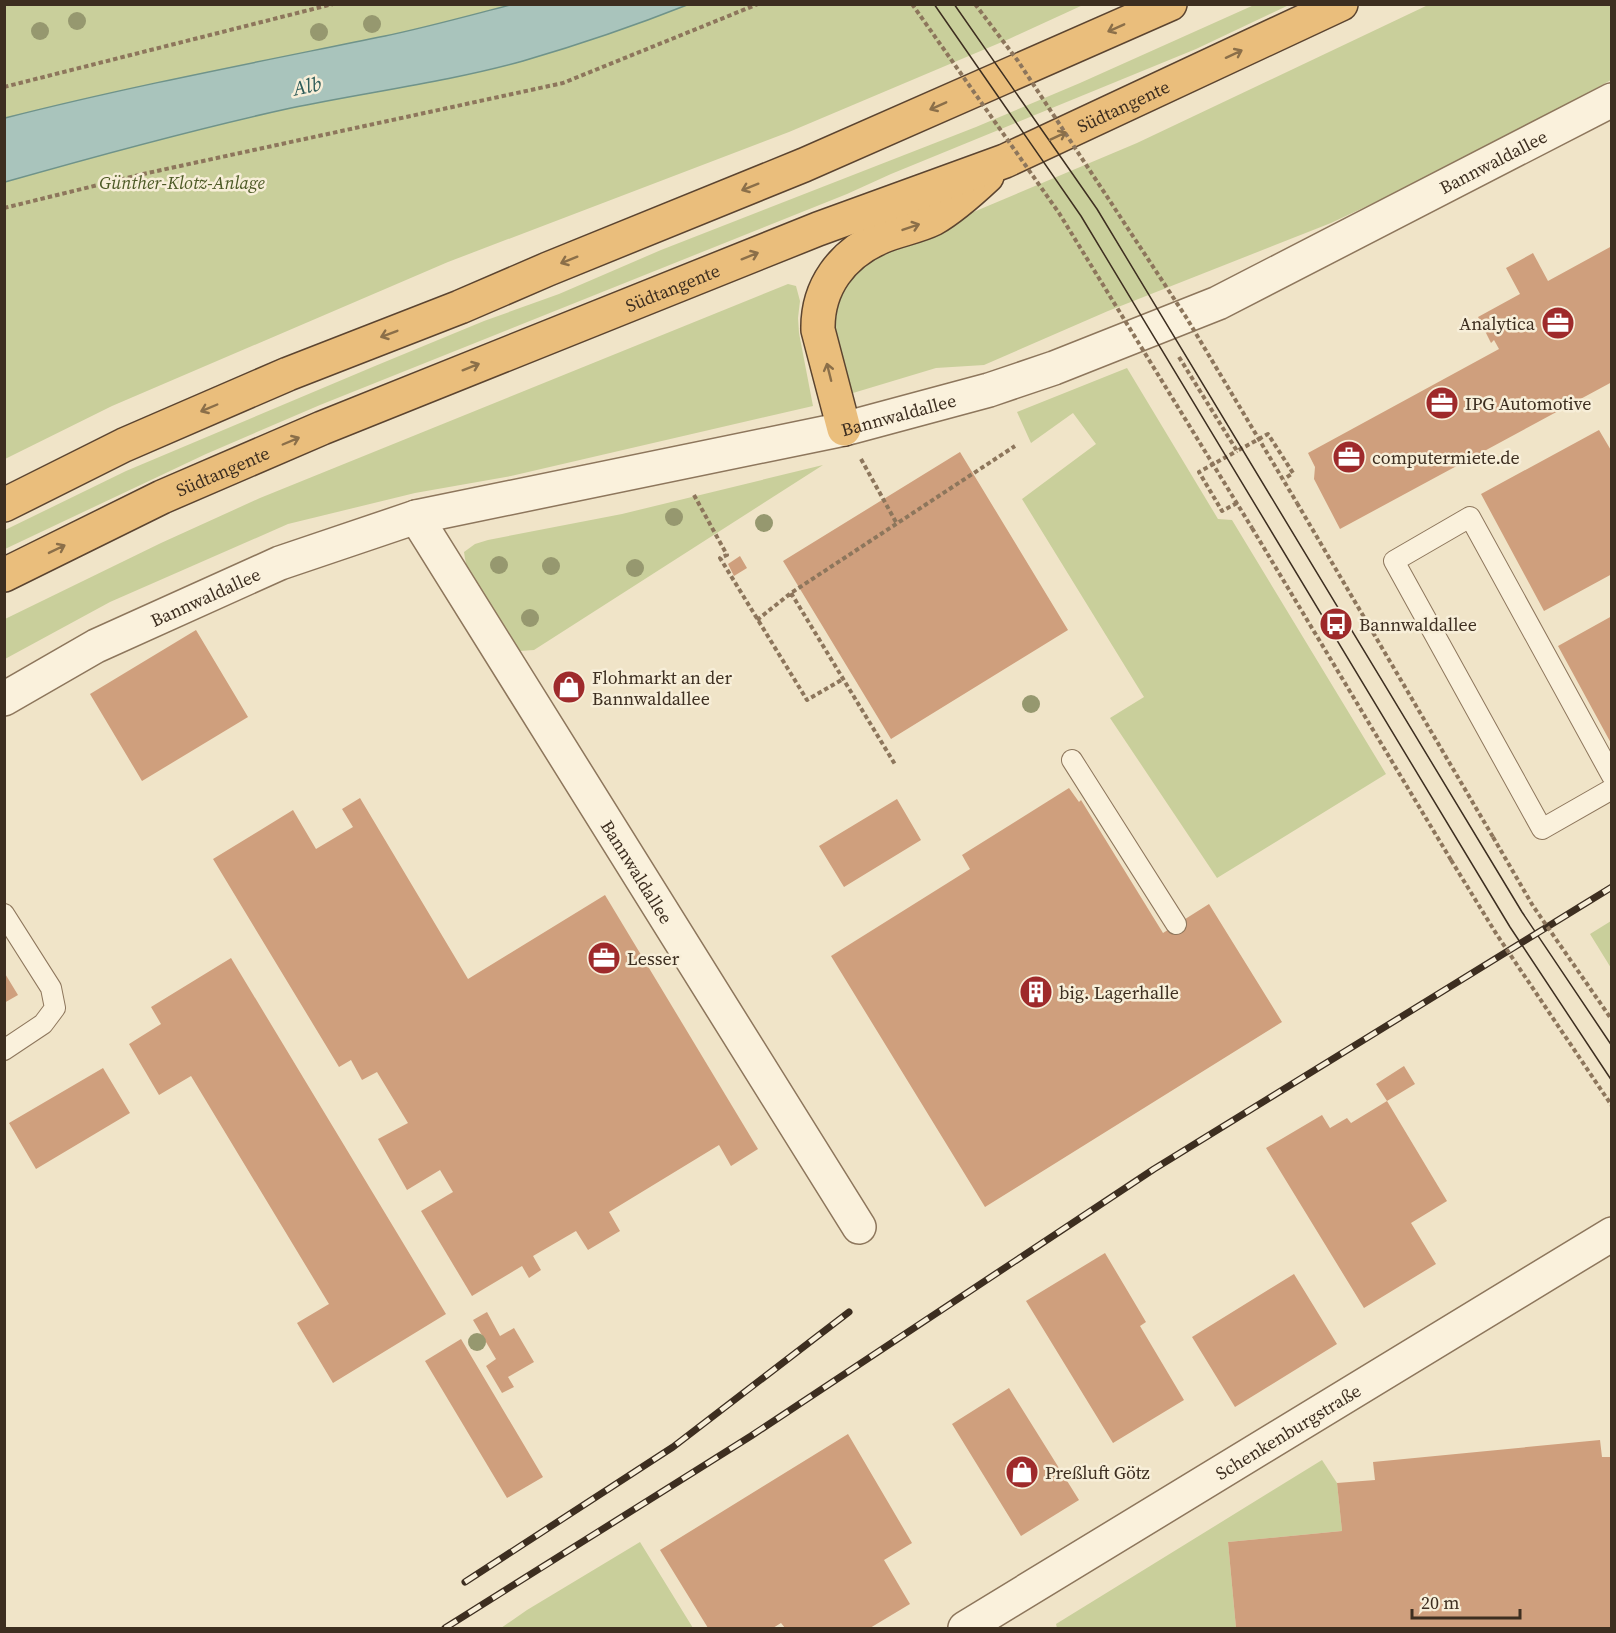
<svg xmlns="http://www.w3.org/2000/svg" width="1616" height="1633" font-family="'Source Serif 4',serif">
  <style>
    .green { fill: #c9cf9b }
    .water { fill: #a9c4bc; stroke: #6f938a; stroke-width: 1.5 }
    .building { fill: #cf9f7d }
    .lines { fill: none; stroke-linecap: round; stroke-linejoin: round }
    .service-casing { stroke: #8d765c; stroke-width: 22 }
    .minor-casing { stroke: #8d765c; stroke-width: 36 }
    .trunk-casing { stroke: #5b4430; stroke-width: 36 }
    .path { stroke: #8d765c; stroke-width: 4; stroke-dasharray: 4.5 3; stroke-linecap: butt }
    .service { stroke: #faf1dc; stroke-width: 20 }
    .minor { stroke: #faf1dc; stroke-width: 33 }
    .trunk { stroke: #eabe7c; stroke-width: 33 }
    .tram { stroke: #3d2e20; stroke-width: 1.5 }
    .rail-casing { stroke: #3d2e20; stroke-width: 7 }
    .rail { stroke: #f7eed8; stroke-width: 4.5; stroke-dasharray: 14; stroke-linecap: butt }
    .path-bridge { stroke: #8d765c; stroke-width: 4; stroke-dasharray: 4.5 3; stroke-linecap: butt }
    .tree { fill: #96986f }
    .oneway { stroke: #8b6f49 }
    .labels { text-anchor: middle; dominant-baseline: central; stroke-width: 5; stroke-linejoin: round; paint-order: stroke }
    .street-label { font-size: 18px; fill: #3d2e20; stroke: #f7eed8 }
    .park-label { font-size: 18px; font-style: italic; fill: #4d5a26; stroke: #f7eed8 }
    .poi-label { font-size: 18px; fill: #3d2e20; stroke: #f7eed8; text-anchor: start }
    .water-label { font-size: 20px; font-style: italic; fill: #2f5d5a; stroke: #f7eed8 }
  </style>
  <rect width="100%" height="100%" fill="#f0e4c8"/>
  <path class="green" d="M5 5H1083L1009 39 789 132 448 262 112 406 5 459Z
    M1254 5H1289L1196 49 891 174 847 194 320 405 206 454 5 549V530L126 471 375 366 484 321 559 294 661 250 976 127 1080 83Z
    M1428 5H1611V80L1488 149 1331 223 1108 311 984 365 936 368 853 393 846 376 834 327 836 303 852 276 865 264 914 237 1137 143Z
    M788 284 796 286 800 301 798 318 799 333 813 406 511 476 415 493 288 524 110 602 5 659V619L161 543 260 498Z
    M1127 368 1218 519 1232 520 1386 774 1217 878 1110 718 1144 697 1022 499 1096 444 1073 413 1031 443 1017 412Z
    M823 465 534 650 520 651 513 648C493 618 468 588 464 552L475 544 488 540 622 514Z
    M1611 921V968L1590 934Z
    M1322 1460 1337 1483 1342 1531 1228 1542 1236 1628H1057L1056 1624Z
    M640 1542 693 1628H501L527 1610Z"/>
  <path class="water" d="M514 4 687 5C634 26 578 45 523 61 447 82 368 92 291 108 195 129 100 155 5 182V118C131 86 258 62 385 36 428 27 471 15 514 4Z"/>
  <path class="building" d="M1612 246V382L1340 529 1314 479 1315 467 1308 453 1499 349 1494 340 1491 343 1478 317 1520 294 1506 268 1533 253 1548 281Z
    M1599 430 1612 452V574L1544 611 1481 494Z
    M960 452 1068 630 891 739 783 561Z
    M740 556 747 568 734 576 728 564Z
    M1612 616V745L1558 646Z
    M196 630 248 717 142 781 90 694Z
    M1069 788 1079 802 1081 800 1163 933 1209 904 1282 1022 985 1207 831 956 970 869 962 855Z
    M360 798 468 979 605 895 758 1149 731 1166 719 1145 609 1212 620 1231 588 1250 576 1231 533 1256 541 1270 529 1278 522 1266 472 1296 421 1211 453 1192 440 1170 407 1190 378 1139 408 1123 377 1072 362 1080 351 1060 339 1067 213 859 293 810 316 849 353 827 342 809Z
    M897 799 921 840 844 887 819 846Z
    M231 958 446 1314 333 1383 297 1323 329 1304 191 1076 159 1095 129 1044 161 1024 151 1007Z
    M4 972 18 995 4 1003Z
    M1404 1066 1415 1084 1387 1101 1376 1084Z
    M103 1068 130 1113 36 1169 9 1123Z
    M1387 1101 1447 1201 1411 1223 1436 1264 1364 1308 1266 1148 1322 1115 1330 1128 1347 1118 1351 1123Z
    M1105 1253 1146 1322 1140 1326 1184 1400 1113 1443 1026 1301Z
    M1294 1274 1337 1344 1235 1407 1192 1337Z
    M487 1312 500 1336 514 1328 534 1362 508 1377 514 1387 502 1393 486 1366 496 1359 473 1320Z
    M461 1339 543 1477 507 1498 425 1361Z
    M1009 1388 1079 1500 1021 1536 952 1424Z
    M848 1434 912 1543 884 1560 910 1604 870 1628H785L781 1623 773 1628H708L660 1550Z
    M1600 1440 1602 1457H1612V1628H1236L1228 1542 1342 1531 1337 1483 1375 1480 1373 1462Z"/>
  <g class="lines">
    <g class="service-casing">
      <path id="service" d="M1072 760 1176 924
        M1612 776 1470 517 1394 561 1542 829 1612 789
        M4 914 51 988 55 1008 43 1024 4 1050"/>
    </g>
    <g class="minor-casing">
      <g id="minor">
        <path id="s1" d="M416 517 859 1227"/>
        <path id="s2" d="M4 699 96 646 280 563 416 517 844 429 989 390 1054 368 1218 303 1612 100"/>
        <path id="s3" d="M965 1628 1612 1234"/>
      </g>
    </g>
    <g class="trunk-casing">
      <g id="trunk">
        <path d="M844 429 818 330C817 287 842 254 881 237 897 230 917 227 933 219 952 208 971 191 987 176"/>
        <path d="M4 505 124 445 288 374 460 307 548 269 804 165 1170 4"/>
        <path id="s4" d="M4 575 162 497 322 428 818 229 1005 161 1341 4"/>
      </g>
    </g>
    <path class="path" d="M4 87 333 4
      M4 208 143 174 563 83 758 4
      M1179 357 1237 451 1268 434 1293 473 1284 479
      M861 459 897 524
      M694 495 727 555 720 558 807 700 843 679
      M1237 503 1222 511 1199 472 1237 451
      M1297 503 1493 837
      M1252 528 1451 860
      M791 593 896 766
      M757 620 791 593 1015 446"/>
    <use href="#service" class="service"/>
    <use href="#minor" class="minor"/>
    <use href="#trunk" class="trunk"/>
    <path class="tram" d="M934 4 1081 216 1510 927 1612 1081
      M954 4 1097 209 1522 912 1612 1046"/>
    <g class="rail-casing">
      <path id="rail" d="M465 1582 673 1447 849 1312
        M445 1628 751 1436 1154 1169 1612 887"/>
    </g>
    <use href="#rail" class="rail"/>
    <path class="path-bridge" d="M912 4 1059 213 1252 528
      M975 4 1018 61 1186 317 1297 503
      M1493 837 1533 906 1612 1020
      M1451 860 1497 935 1612 1106"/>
  </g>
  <g class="tree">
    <circle cx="77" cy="21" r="9"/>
    <circle cx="372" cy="24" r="9"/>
    <circle cx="40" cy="31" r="9"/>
    <circle cx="319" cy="32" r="9"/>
    <circle cx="674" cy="517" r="9"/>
    <circle cx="764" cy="523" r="9"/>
    <circle cx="499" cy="565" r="9"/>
    <circle cx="551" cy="566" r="9"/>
    <circle cx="635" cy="568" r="9"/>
    <circle cx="530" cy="618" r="9"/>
    <circle cx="1031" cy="704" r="9"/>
    <circle cx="477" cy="1342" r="9"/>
  </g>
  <defs><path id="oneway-shaft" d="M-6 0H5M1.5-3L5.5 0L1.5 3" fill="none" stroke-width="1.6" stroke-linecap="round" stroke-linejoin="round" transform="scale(1.5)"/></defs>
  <g class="oneway">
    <use href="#oneway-shaft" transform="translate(1116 28) rotate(156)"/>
    <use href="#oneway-shaft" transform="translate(1234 54) rotate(-25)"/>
    <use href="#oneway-shaft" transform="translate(938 106) rotate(156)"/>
    <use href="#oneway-shaft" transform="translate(1058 136) rotate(-25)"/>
    <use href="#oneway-shaft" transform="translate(750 187) rotate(158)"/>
    <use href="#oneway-shaft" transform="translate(911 227) rotate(-19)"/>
    <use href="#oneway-shaft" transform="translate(750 256) rotate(-22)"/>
    <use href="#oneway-shaft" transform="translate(569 260) rotate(158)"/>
    <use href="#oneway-shaft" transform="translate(389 334) rotate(159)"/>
    <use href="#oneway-shaft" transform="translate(471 367) rotate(-22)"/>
    <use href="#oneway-shaft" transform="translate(829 372) rotate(-104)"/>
    <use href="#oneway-shaft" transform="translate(209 408) rotate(157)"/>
    <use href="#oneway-shaft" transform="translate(291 441) rotate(-23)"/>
    <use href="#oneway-shaft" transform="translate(57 549) rotate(-26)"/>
  </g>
  <defs>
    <g id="office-disc" transform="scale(1.725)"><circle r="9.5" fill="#9e2a2b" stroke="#f7eed8"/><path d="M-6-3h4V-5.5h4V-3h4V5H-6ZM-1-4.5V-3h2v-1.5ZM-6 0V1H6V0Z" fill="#fff"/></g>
    <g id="bus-disc" transform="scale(1.725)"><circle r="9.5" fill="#9e2a2b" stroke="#f7eed8"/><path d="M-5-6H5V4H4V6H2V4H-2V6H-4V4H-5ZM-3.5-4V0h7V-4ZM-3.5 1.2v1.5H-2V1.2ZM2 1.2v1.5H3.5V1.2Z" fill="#fff"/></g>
    <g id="shop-disc" transform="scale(1.725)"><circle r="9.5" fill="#9e2a2b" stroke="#f7eed8"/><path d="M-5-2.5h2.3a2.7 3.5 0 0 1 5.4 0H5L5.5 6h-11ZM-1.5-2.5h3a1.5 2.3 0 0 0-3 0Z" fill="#fff"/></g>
    <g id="building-disc" transform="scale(1.725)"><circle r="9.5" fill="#9e2a2b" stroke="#f7eed8"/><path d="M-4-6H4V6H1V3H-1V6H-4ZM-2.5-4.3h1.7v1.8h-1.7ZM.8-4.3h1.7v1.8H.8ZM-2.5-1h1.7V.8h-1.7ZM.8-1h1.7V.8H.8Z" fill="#fff"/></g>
  </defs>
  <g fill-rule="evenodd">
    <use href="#office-disc" x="1558" y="323"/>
    <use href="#office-disc" x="1442" y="403"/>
    <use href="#office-disc" x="1349" y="457"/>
    <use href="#bus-disc" x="1336" y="624"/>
    <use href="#shop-disc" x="569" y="687"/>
    <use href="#office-disc" x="604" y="958"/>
    <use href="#building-disc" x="1036" y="992"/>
    <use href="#shop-disc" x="1022" y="1472"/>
  </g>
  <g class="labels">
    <g class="street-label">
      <text stroke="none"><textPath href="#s4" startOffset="1214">Südtangente</textPath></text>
      <text stroke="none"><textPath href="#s2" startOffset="1593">Bannwaldallee</textPath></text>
      <text stroke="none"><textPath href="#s4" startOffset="728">Südtangente</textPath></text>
      <text stroke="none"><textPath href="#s2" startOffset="945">Bannwaldallee</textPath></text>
      <text stroke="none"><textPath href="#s4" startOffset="242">Südtangente</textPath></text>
      <text stroke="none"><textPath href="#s2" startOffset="226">Bannwaldallee</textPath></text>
      <text stroke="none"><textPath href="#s1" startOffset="418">Bannwaldallee</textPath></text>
      <text stroke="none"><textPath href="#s3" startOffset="378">Schenkenburgstraße</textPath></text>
    </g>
    <g class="park-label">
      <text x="182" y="182">Günther-Klotz-Anlage</text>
    </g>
    <g class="poi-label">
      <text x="1535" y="323" text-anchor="end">Analytica</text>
      <text x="1465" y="403">IPG Automotive</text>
      <text x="1372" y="457">computermiete.de</text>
      <text x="1359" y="624">Bannwaldallee</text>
      <text x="592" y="677">Flohmarkt an der<tspan x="592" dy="21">Bannwaldallee</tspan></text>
      <text x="627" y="958">Lesser</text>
      <text x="1059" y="992">big. Lagerhalle</text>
      <text x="1045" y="1472">Preßluft Götz</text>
    </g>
    <g class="water-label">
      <text transform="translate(307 86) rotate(-12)">Alb</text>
    </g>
  </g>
  <rect width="1616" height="1633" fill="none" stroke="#3d2e20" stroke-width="12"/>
  <path d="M1412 1609v9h108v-9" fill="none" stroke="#3d2e20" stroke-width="3"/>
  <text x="1421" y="1609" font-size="18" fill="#3d2e20" stroke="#f7eed8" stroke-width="4.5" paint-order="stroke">20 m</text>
</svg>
